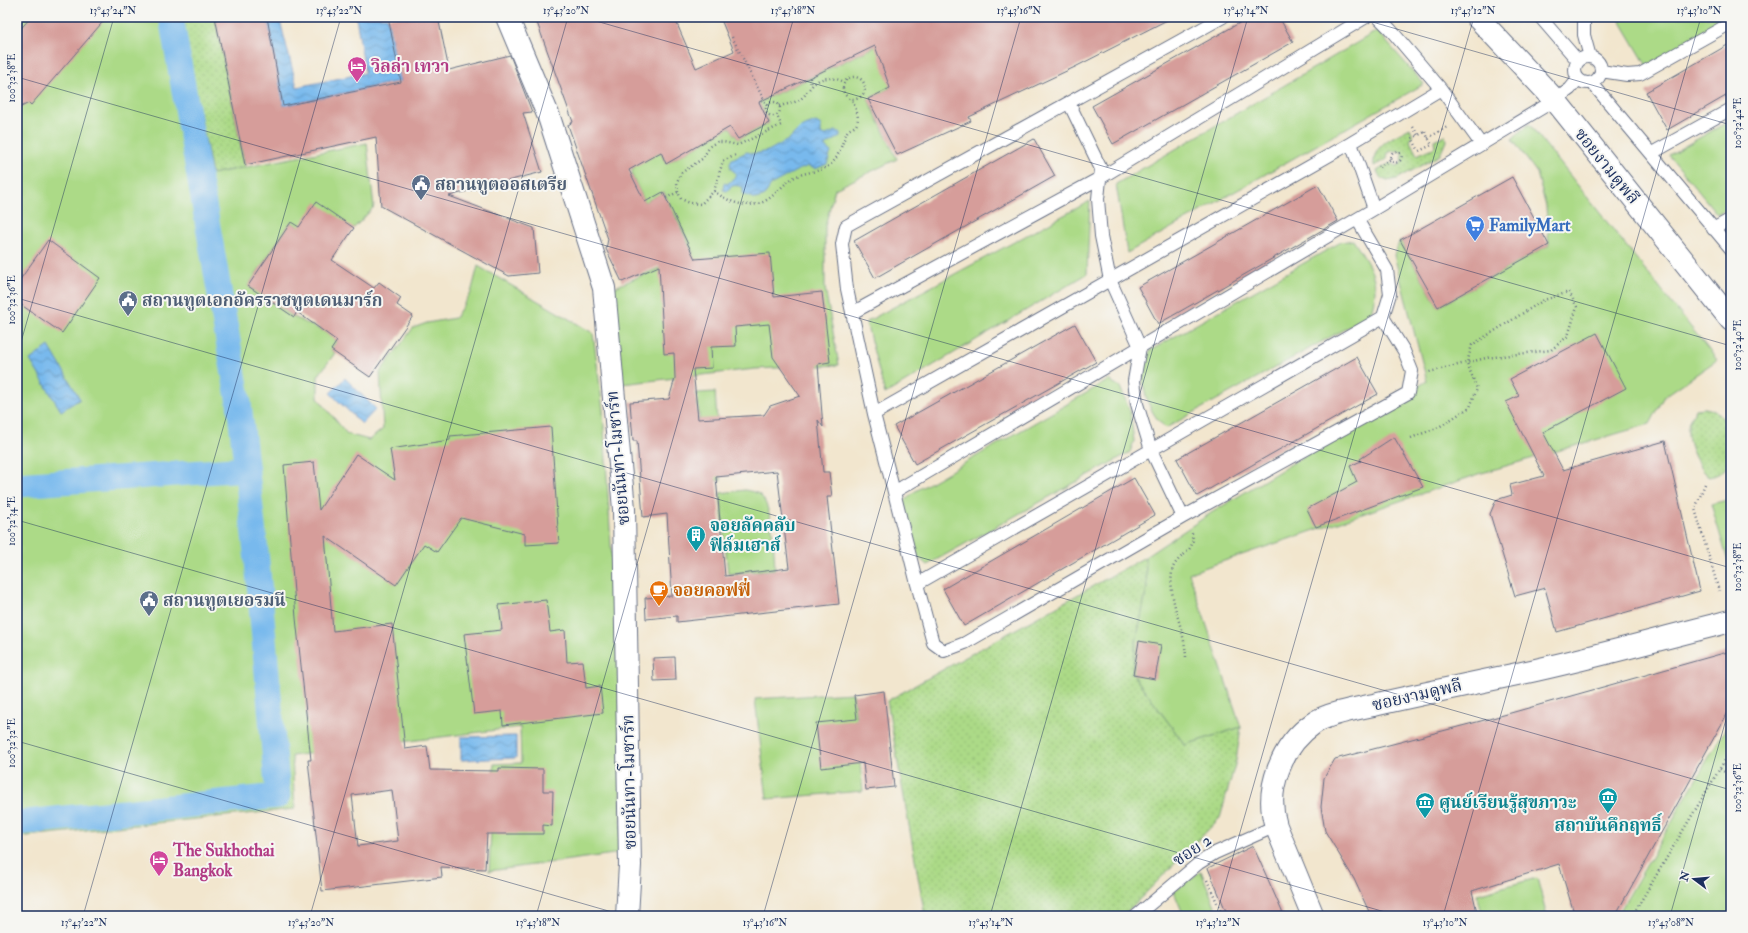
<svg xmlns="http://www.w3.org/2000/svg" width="1748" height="933" font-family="'IM FELL Double Pica','Noto Serif Thai',serif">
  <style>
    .grass { fill: url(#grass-dots); stroke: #648472 }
    .green { fill: #acda87; stroke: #648472 }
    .water { fill: url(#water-waves); stroke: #4a74a6 }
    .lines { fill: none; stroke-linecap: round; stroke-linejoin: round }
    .canal { stroke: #78b9ed; stroke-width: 25 }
    .building { fill: #d69d9a; fill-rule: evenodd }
    .service-casing { stroke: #666f85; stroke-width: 14 }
    .minor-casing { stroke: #666f85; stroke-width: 24 }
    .tertiary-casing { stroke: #666f85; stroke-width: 24 }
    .path { stroke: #666f85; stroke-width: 2.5; stroke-dasharray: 1 3; stroke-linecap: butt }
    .service { stroke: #fff; stroke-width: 12 }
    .minor { stroke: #fff; stroke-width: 22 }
    .tertiary { stroke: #fff; stroke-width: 22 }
    .ticks { fill: none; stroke: #1b2f5e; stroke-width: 1; stroke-opacity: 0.45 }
    .labels { text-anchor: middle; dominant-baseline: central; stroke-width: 4; stroke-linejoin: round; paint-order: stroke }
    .hotel-label { font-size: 17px; font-weight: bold; fill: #b23c85; stroke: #f6f6f2; text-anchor: start }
    .street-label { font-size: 17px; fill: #1b2f5e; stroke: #f6f6f2 }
    .service-label { font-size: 17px; font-weight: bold; fill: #4e5e75; stroke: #f6f6f2; text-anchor: start }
    .shop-label { font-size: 17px; font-weight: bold; fill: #366cbe; stroke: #f6f6f2; text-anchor: start }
    .culture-label { font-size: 17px; font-weight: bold; fill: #0d838f; stroke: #f6f6f2; text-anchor: start }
    .food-label { font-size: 17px; font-weight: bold; fill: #c56008; stroke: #f6f6f2; text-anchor: start }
    .neatline { fill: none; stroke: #1b2f5e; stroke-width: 1.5 }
    .ticks-label { font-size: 10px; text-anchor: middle; fill: #1b2f5e }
  </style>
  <defs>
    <pattern id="grass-dots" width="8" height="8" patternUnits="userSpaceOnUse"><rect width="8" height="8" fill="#acda87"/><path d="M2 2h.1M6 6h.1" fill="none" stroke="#93bb77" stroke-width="1.8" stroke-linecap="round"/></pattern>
    <pattern id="water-waves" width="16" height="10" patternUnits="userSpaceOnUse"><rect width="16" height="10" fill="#78b9ed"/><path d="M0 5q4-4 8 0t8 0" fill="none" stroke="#6297c3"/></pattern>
  </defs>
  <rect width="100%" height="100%" fill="#f6f6f2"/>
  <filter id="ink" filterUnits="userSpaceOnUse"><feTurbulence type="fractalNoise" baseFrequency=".025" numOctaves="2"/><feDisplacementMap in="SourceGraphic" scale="8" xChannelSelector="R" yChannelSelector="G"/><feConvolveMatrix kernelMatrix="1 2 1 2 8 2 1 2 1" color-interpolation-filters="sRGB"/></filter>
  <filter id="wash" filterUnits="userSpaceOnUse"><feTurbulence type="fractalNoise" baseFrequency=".012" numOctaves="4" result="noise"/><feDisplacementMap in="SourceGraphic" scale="16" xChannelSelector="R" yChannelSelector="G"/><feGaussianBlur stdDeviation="0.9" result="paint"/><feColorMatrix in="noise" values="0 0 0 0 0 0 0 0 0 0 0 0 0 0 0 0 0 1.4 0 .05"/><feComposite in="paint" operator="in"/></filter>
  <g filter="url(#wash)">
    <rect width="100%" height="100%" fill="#f2e6ce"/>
    <path class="grass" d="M181 17H215L245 167 212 174Z
      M1410 128 1413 135 1409 139 1417 155 1435 147 1434 140 1445 135 1446 141 1440 155 1397 179 1387 181 1380 177 1377 171 1390 163 1397 166 1402 163 1403 153C1397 150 1394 150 1388 153L1387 159 1374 166C1372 144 1394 137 1410 128Z
      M1706 408C1710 410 1715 410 1718 413 1736 431 1740 472 1709 477 1696 464 1684 440 1689 421 1691 417 1694 413 1695 409Z
      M1145 557 1147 588 1136 642 1132 673 1185 745 1241 727 1236 761 1220 818 1123 916H925L887 701Z"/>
    <path class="green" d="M17 17H181L212 174 367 143 374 207 354 228 308 233 291 222 248 286 294 317 323 331 337 341 331 350 335 353 318 376V398L347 434 369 440 383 429 380 372 413 328 427 323 455 318 471 293 478 266 593 333 603 410 621 714V853L489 871 494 764 521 763 520 727 292 756 295 809 17 837Z
      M1618 17H1728L1647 66Z
      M1377 31 1424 84 1127 253 1116 184Z
      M883 43 890 88 868 99 897 159 835 189 825 226V288L839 365 755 369 622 384 613 288 693 253 664 192 645 202 633 178 632 171 635 166 661 152 666 164 730 127 738 139 769 123 759 102Z
      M1731 120V206L1717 214 1669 155Z
      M1529 124 1717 360 1665 396 1650 424 1482 473 1189 573 1241 727 1185 745 1132 673 1136 642 1147 588 1145 557 1211 513 1427 381 1394 255 1400 240 1438 307 1549 245 1546 207 1537 173 1512 139Z
      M1090 201 1087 274 885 394 866 322Z
      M1353 240C1371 268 1382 281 1370 315L1166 428C1149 414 1141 389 1143 367 1144 361 1148 355 1151 350L1341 242Z
      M1109 380 1120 387 1130 411 1134 441 1130 452 927 565 917 556 902 504 914 492Z
      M715 392 721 480 709 481 701 439 697 393Z
      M745 490C749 491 757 492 760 495 773 506 774 552 775 569L728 574 720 493Z
      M1731 499V571L1711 504Z
      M853 693 863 791 767 799 755 699Z
      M1731 719V916H1617Z
      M1201 871 1219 916H1184L1174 892Z
      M1537 878 1547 916H1483L1477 894Z"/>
    <path class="water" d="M267 17H279L297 87 365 73 356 17H387L400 81 284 106Z
      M816 122 821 125V135H826L836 131 840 132V137L824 146 831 152 827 164 815 169 808 166 796 171 772 184 763 197 755 199 743 194V187C735 185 732 184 727 191L723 190 724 183 727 184 734 179 736 173 731 169 730 163 732 159 747 152 754 154 768 151 788 140 800 128Z
      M49 346 80 399 61 411 30 360Z
      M345 378 376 409 362 424 330 393Z
      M516 736V758L461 760V737Z"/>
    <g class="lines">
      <path class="canal" d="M17 485 247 469
        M17 823 278 796 257 561 239 403 171 17"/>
    </g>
    <g id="blocks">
      <path class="building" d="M31 17H107L31 105 29 103 17 109V33Z
        M215 17H267L283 106 401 82 388 17H438L449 70 510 55 532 112 523 113 542 172 449 196 534 228 538 273 509 276 381 206 376 137 245 165Z
        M535 17H674L696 68 734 51 720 17H1173L1075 67 969 117 971 121 897 155 868 99 890 88 875 46 759 102 769 123 738 139 730 127 666 164 661 152 629 170 645 202 663 192 695 259 770 253 774 297 822 292 830 362 818 364 823 427 818 420 823 472H829L832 497H827L839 604 677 622V616L646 619 645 598 672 596 667 514 643 517 637 441H633L630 402 669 399 675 378 674 353 664 354 659 266 622 282 606 249 608 239 568 125 573 122ZM769 324 773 357 800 396 770 406 764 415 698 419 693 369 712 368 711 347 736 346 735 327ZM777 471 789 568 725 576 716 477Z
        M1250 17H1279L1293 42 1113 144 1092 106Z
        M1731 43V93L1667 130 1646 92Z
        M1034 139 1055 176 875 278 854 241Z
        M1512 177 1549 245 1438 307 1400 240Z
        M1318 185 1338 221 1158 324 1138 287Z
        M316 202 354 228 332 260 374 288 379 282 401 298 397 305 413 316 370 377 331 350 337 341 297 312 294 317 248 286 291 222 299 227Z
        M48 240 100 278 62 333 17 302V284Z
        M1075 324 1096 362 915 464 894 426Z
        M1597 333 1626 388 1543 432 1563 470 1665 441 1700 591 1557 632 1545 588 1515 596 1490 514 1496 500 1512 495 1510 485 1544 476 1506 402 1519 396 1510 379Z
        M1357 357 1378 394 1197 496 1177 459Z
        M551 427 559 543 525 545V534L461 518 437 552 424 544 396 585 325 536 333 631 392 624 405 749 427 746 430 770 499 771V768L543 769V791H553L552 826 543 825V834H487L485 869 441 867 442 877 322 891 308 760H311L296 618 284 465 314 462 319 510 356 454 395 480 390 449 450 440V436ZM392 790 398 841 358 846 352 795Z
        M1394 437 1423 487 1316 527 1307 509 1357 482 1350 466 1361 461 1360 459Z
        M1134 478 1155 515 964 626 943 589Z
        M546 600 550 632 565 630 567 662 583 661 586 688 600 686 603 713 503 725 502 711 474 714 464 634 502 630 499 605Z
        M1139 641 1161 645 1155 679 1133 675Z
        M1731 651V707L1615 916H1575L1559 864 1472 891 1478 916H1371L1354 879 1325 831 1321 807 1324 778 1335 759 1500 716Z
        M675 657 676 680 654 681 653 658Z
        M884 691 894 787 866 790 863 763 821 768 816 723 857 719 854 695Z
        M1253 846 1270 884 1284 916H1228L1208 868Z"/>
    </g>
  </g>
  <g filter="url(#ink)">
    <use href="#blocks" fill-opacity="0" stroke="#666f85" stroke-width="1"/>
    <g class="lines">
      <g class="service-casing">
        <path id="service" d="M1378 17 1390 29 1441 89
          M1540 17 1578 61
          M1584 17V35L1590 57
          M1575 70a13 13 0 1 1 26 0a13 13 0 1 1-26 0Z
          M1601 71 1627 75 1640 74 1731 23
          M1592 83 1731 249
          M1069 103 1101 169 1098 199 1101 236 1110 280 1140 347 1134 381 1137 404 1151 450 1183 517
          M1351 143 874 414 894 492 1374 209
          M1481 144 1441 89 1351 143 1374 209 1555 100 1570 89 1578 79
          M1652 153 1731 109
          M1357 219 1387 270 1390 294 1383 317 1404 351 1412 371 1408 393 1183 517 965 643 944 651 933 643 917 584 1383 317
          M1713 229 1731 219
          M852 313 1100 178 1366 17
          M874 414 847 289 842 244 846 226 1223 17
          M894 492 917 584
          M1136 916 1199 863 1215 853 1276 826"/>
      </g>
      <g class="minor-casing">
        <path id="minor" d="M507 17 549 117 604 288 624 509 630 865 627 916"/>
      </g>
      <g class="tertiary-casing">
        <path id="tertiary" d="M1477 17 1555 100 1731 320
          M1313 916 1276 826C1264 789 1282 745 1314 723 1328 713 1360 708 1378 704 1426 693 1474 683 1522 673 1592 658 1662 638 1731 621"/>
      </g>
      <path class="path" d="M732 37 767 106
        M843 88a11 11 0 1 1 22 0a11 11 0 1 1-22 0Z
        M810 78 811 86
        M766 109a7 7 0 1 1 14 0a7 7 0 1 1-14 0Z
        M779 106C788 104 796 103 803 97 806 94 808 90 811 87 821 75 832 77 845 82
        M1413 127 1418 135
        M1425 132 1432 145 1419 151 1412 138Z
        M1428 138 1447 127
        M1390.5 157a5.5 5.5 0 1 1 11 0a5.5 5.5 0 1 1-11 0Z
        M1379 167 1391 159
        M714 191C728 202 748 210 765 201 776 195 783 184 793 178 805 171 820 173 830 165 839 158 842 142 847 132 849 128 856 128 857 123 860 114 854 107 852 99
        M678 192 677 182 681 173 702 159 711 145 717 142H723L738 145 781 125 777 115
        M666 198 678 192 681 199 690 203 701 204 714 191 723 161 736 155
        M1411 438 1439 427 1470 407 1477 389 1467 363 1472 345 1544 300 1569 292 1577 307 1568 336 1551 350 1486 358 1429 372
        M1705 484 1695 509 1719 591
        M1186 657C1185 629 1168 601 1172 572 1174 555 1197 554 1192 533
        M1720 769 1731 776
        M1207 880 1223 916
        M1632 916 1731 750"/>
      <use href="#service" class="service"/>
      <use href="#minor" class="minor"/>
      <use href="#tertiary" class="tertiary"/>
    </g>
  </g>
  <path class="ticks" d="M582 17 1731 346M1355 17 1731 125M17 77 1731 568M17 298 1731 790M17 356 114 17M17 520 1399 916M17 741 626 916M83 916 341 17M310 916 568 17M536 916 794 17M763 916 1021 17M990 916 1248 17M1216 916 1474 17M1443 916 1701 17M1670 916 1731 702"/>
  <defs>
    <g id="hotel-pin" transform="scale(1)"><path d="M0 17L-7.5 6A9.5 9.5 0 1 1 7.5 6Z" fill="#d1479c" stroke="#f6f6f2"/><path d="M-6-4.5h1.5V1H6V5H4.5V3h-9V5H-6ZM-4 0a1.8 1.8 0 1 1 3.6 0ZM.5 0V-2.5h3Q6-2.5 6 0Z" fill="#fff"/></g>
    <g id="civic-pin" transform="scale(1)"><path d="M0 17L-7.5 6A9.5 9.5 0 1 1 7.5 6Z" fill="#5c6f8a" stroke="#f6f6f2"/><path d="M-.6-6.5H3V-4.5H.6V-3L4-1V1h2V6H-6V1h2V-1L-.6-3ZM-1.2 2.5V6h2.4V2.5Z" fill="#fff"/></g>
    <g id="supermarket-pin" transform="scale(1)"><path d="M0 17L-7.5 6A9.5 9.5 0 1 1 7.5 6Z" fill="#3f7fe0" stroke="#f6f6f2"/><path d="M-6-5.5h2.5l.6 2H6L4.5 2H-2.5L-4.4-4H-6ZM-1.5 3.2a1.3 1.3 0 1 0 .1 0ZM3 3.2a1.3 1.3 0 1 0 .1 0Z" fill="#fff"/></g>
    <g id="building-pin" transform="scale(1)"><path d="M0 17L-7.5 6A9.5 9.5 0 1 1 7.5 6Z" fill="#0f9aa8" stroke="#f6f6f2"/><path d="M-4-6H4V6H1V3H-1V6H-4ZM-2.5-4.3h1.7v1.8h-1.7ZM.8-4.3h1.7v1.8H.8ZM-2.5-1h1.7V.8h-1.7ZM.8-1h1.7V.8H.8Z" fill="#fff"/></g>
    <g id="cafe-pin" transform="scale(1)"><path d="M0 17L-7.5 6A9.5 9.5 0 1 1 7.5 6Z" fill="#e8710a" stroke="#f6f6f2"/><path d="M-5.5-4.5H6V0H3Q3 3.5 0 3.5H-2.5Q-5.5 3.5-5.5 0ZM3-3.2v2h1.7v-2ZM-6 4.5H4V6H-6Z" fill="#fff"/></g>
    <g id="museum-pin" transform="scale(1)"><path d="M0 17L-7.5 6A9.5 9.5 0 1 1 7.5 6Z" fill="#0f9aa8" stroke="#f6f6f2"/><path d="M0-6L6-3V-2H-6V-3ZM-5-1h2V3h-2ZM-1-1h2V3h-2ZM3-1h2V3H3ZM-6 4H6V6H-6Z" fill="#fff"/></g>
  </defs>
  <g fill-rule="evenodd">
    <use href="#hotel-pin" x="357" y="66"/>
    <use href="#civic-pin" x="421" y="184"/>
    <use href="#supermarket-pin" x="1475" y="225"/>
    <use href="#civic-pin" x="128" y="300"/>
    <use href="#building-pin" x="696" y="535"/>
    <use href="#cafe-pin" x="659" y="590"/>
    <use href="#civic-pin" x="149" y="600"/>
    <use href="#museum-pin" x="1608" y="797"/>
    <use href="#museum-pin" x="1425" y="802"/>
    <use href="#hotel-pin" x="159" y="860"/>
  </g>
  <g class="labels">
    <g class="hotel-label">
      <text x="371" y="66">วิลล่า เทวา</text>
      <text x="173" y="850">The Sukhothai<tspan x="173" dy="20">Bangkok</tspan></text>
    </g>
    <g class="street-label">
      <text transform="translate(1607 166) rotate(51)">ซอยงามดูพลี</text>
      <text transform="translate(618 458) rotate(-95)">ซอยนันทา-โมซาร์ท</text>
      <text transform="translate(1417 695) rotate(-13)">ซอยงามดูพลี</text>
      <text transform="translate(629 782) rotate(-91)">ซอยนันทา-โมซาร์ท</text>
      <text transform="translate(1192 850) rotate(-34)">ซอย 2</text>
    </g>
    <g class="service-label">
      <text x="435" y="184">สถานทูตออสเตรีย</text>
      <text x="142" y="300">สถานทูตเอกอัครราชทูตเดนมาร์ก</text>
      <text x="163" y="600">สถานทูตเยอรมนี</text>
    </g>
    <g class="shop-label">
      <text x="1489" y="225">FamilyMart</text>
    </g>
    <g class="culture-label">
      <text x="710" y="525">จอยลัคคลับ<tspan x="710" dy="20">ฟิล์มเฮาส์</tspan></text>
      <text x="1439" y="802">ศูนย์เรียนรู้สุขภาวะ</text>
      <text x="1608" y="825" text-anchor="middle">สถาบันคึกฤทธิ์</text>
    </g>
    <g class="food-label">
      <text x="673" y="590">จอยคอฟฟี่</text>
    </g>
  </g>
  <rect width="1748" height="933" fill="none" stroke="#f6f6f2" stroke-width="44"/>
  <g transform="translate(1694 879) rotate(286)" stroke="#f6f6f2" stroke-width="3" paint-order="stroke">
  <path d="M0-3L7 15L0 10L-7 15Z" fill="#1b2f5e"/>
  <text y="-6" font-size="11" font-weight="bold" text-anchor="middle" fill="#1b2f5e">N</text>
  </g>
  <rect x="22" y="22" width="1704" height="889" class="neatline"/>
  <g class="ticks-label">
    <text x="113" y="14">13°43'24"N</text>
    <text x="339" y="14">13°43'22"N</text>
    <text x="566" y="14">13°43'20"N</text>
    <text x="793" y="14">13°43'18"N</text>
    <text x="1019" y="14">13°43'16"N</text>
    <text x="1246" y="14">13°43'14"N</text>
    <text x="1473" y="14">13°43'12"N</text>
    <text x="1699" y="14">13°43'10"N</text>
    <text transform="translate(11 78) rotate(-90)" y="4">100°32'38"E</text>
    <text transform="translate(1737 123) rotate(-90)" y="4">100°32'42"E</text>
    <text transform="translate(11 300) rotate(-90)" y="4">100°32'36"E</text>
    <text transform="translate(1737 345) rotate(-90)" y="4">100°32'40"E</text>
    <text transform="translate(11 521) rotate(-90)" y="4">100°32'34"E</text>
    <text transform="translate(1737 567) rotate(-90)" y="4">100°32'38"E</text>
    <text transform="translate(11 743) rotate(-90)" y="4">100°32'32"E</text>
    <text transform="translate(1737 788) rotate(-90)" y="4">100°32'36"E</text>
    <text x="84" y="926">13°43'22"N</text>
    <text x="311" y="926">13°43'20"N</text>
    <text x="538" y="926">13°43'18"N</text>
    <text x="765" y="926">13°43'16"N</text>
    <text x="991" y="926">13°43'14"N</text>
    <text x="1218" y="926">13°43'12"N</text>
    <text x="1445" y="926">13°43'10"N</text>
    <text x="1671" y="926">13°43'08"N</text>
  </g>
</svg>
